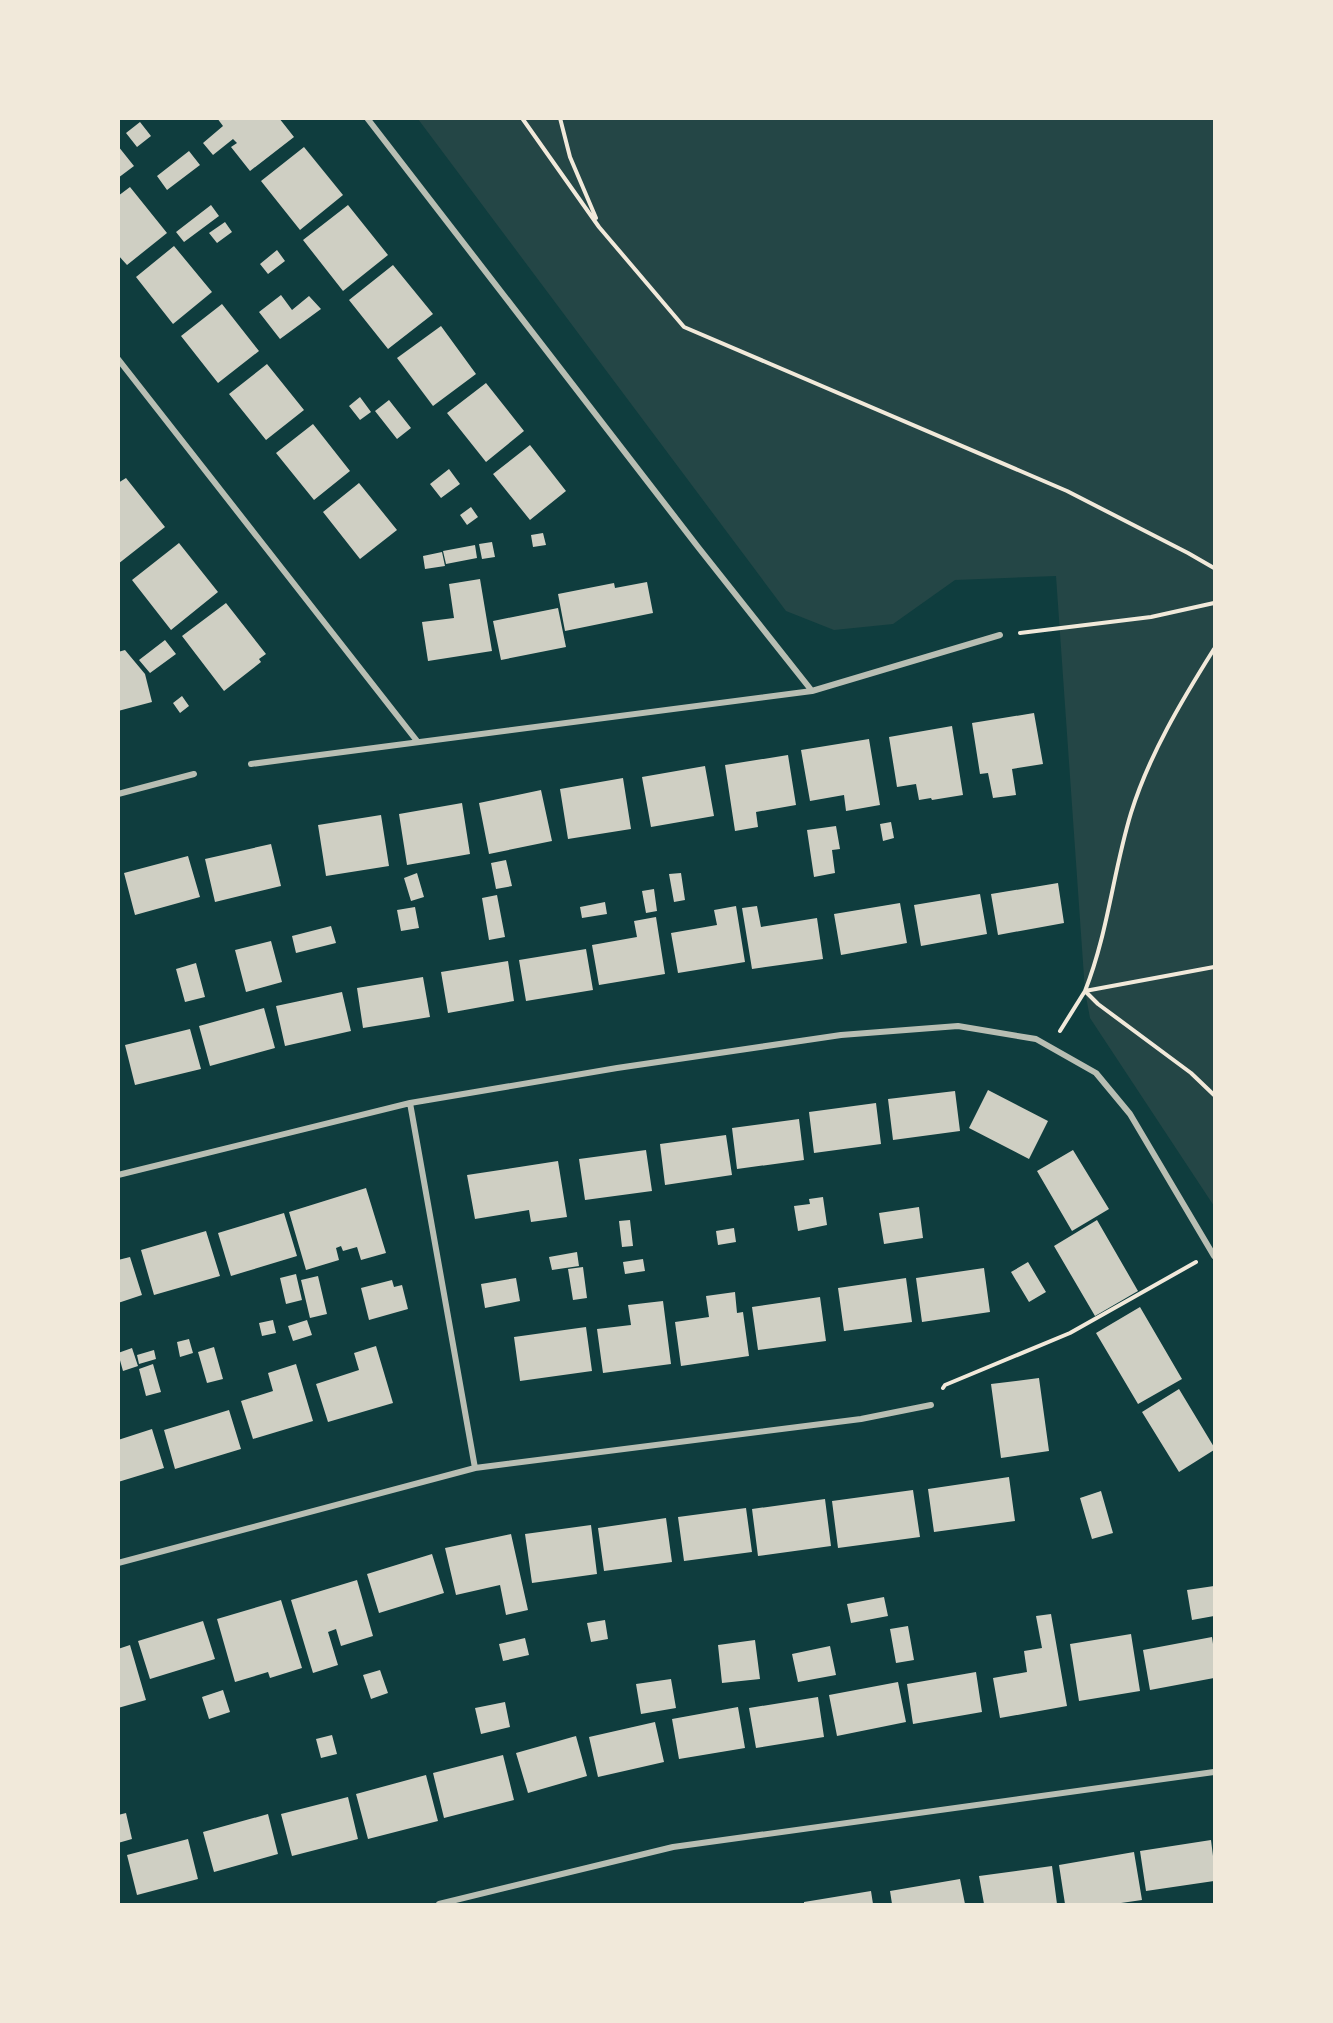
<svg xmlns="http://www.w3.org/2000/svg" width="1333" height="2023" font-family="Arial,sans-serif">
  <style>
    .green { fill: #244646 }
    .building { fill: #cfcfc3 }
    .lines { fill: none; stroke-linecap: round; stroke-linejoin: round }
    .path { stroke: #f1e9da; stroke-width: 4 }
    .minor { stroke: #b8beb3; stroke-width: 6 }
  </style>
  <rect width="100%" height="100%" fill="#0f3d3e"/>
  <path class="green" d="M418 119H1214V1206L1090 1018 1085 991 1056 576 955 580 893 624 834 630 786 611Z"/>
  <path class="building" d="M217 118H279L294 137 250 171 231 147 237 143 233 139 213 155 203 143 223 126Z
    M140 122 151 136 137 147 126 133Z
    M118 146 134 166 118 178Z
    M304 147 343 195 300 230 261 181Z
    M189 151 200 165 167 190 157 176Z
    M130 187 167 233 127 265 118 255V196Z
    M211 205 219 216 184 242 176 232Z
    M348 205 388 255 343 291 303 240Z
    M225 222 232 232 217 243 209 233Z
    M174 246 212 292 173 324 136 277Z
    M277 250 285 261 268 274 260 264Z
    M393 265 433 314 388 349 349 300Z
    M281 295 292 310 309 296 321 309 280 339 259 312Z
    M222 304 259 351 218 383 181 336Z
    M441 326 476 374 433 406 397 358Z
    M267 364 304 410 266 440 229 394Z
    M486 383 524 431 486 462 447 413Z
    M360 397 371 412 360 420 349 406Z
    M389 400 411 428 397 439 375 411Z
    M313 424 350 471 314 500 276 453Z
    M530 445 566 491 530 520 493 474Z
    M449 469 460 484 441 498 430 484Z
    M126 478 165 527 118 564V483Z
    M359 483 397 530 360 559 323 512Z
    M471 507 478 517 467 525 460 515Z
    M543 533 546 545 533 547 531 535Z
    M492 542 495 557 482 559 479 544Z
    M179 543 218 592 171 630 132 580Z
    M475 545 477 558 446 564 443 551Z
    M442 552 445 566 425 569 423 556Z
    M480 579 492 651 428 661 422 622 454 618 449 584Z
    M647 582 653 613 565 631 558 594 614 583 615 588Z
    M226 603 266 654 259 659 261 662 224 691 182 636Z
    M558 608 566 647 501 660 493 621Z
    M165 640 176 654 150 673 139 660Z
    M125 650 145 674 152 702 118 711V652Z
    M182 696 189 706 180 713 173 703Z
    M1034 713 1043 764 1012 769 1016 795 993 798 988 773 980 774 972 723Z
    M952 726 963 795 932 800 931 798 919 800 916 784 897 787 889 737Z
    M869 739 880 805 846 811 844 795 810 801 801 750Z
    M788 755 796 805 756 812 758 827 735 831 725 765Z
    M705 766 714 816 651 827 642 777Z
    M623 778 631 829 568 839 560 789Z
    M541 790 552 841 489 854 479 803Z
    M462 803 470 854 407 865 399 814Z
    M381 815 389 866 326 876 318 825Z
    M891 822 894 838 883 841 880 824Z
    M836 826 840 849 832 850 835 873 814 877 807 830Z
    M271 844 281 886 215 902 205 859Z
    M188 856 200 897 135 915 124 873Z
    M506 860 512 886 496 889 491 863Z
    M417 873 424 897 411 901 404 878Z
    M681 873 685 900 674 902 669 874Z
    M1058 883 1064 923 998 935 991 894Z
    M654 889 657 911 646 913 642 891Z
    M980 894 987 934 921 946 914 905Z
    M497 895 505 937 489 940 482 898Z
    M605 902 607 914 582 918 580 907Z
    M900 903 907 943 841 955 834 914Z
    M736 906 745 962 678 973 671 933 717 925 714 910Z
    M757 906 761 927 817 918 823 959 752 969 742 908Z
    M415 907 419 928 401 931 397 910Z
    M656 917 665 974 599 985 592 945 637 937 634 921Z
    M331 926 336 943 296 953 292 936Z
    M271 941 282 982 246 992 235 950Z
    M586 949 593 990 526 1001 519 960Z
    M508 961 514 1001 448 1013 441 972Z
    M196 963 205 997 185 1002 176 969Z
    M423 977 430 1017 363 1028 357 988Z
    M342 992 351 1031 285 1046 276 1006Z
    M264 1008 275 1048 210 1066 199 1026Z
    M190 1029 201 1069 135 1085 125 1045Z
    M988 1090 1048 1121 1029 1159 969 1128Z
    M955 1091 960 1131 893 1140 888 1099Z
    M876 1103 881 1144 814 1153 809 1112Z
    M799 1119 804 1160 737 1169 732 1128Z
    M726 1135 732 1175 665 1185 660 1144Z
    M646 1150 652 1191 585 1200 579 1159Z
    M1073 1150 1109 1209 1072 1231 1037 1171Z
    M558 1161 567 1217 531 1222 529 1210 475 1219 467 1175Z
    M366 1188 386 1253 361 1260 357 1247 343 1251 341 1246 336 1248 339 1260 306 1270 289 1212Z
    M823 1197 827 1225 798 1231 794 1206 810 1204 809 1199Z
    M919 1207 923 1238 884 1244 879 1213Z
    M284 1213 297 1256 231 1276 218 1233Z
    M630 1220 633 1246 622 1247 619 1221Z
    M1097 1220 1138 1291 1095 1316 1054 1246Z
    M734 1228 736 1242 718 1245 716 1231Z
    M206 1231 220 1276 154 1295 141 1250Z
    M577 1252 579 1266 552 1270 549 1257Z
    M130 1257 142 1295 118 1303V1260Z
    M643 1259 645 1271 625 1274 623 1262Z
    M1028 1262 1046 1292 1029 1302 1011 1272Z
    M583 1267 587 1298 573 1300 568 1269Z
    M984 1268 990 1312 922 1322 916 1278Z
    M296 1274 302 1300 286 1304 280 1278Z
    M318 1276 327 1314 310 1318 301 1280Z
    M516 1278 520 1301 485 1308 481 1284Z
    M906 1278 912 1322 844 1331 838 1288Z
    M392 1280 394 1287 402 1285 408 1309 369 1320 361 1288Z
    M735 1292 737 1313 743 1312 749 1356 681 1366 675 1322 709 1317 706 1296Z
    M820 1297 826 1341 758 1350 752 1307Z
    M663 1301 671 1364 603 1373 597 1329 631 1325 628 1305Z
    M1140 1307 1182 1379 1138 1404 1096 1333Z
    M273 1320 276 1333 262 1336 259 1323Z
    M307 1320 312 1335 293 1341 288 1326Z
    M586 1327 592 1371 520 1381 514 1337Z
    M189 1339 193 1353 180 1357 177 1342Z
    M376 1346 393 1403 328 1422 316 1384 359 1370 354 1353Z
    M214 1347 223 1379 207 1383 198 1352Z
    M132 1348 138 1366 123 1371 118 1353Z
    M154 1350 156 1359 139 1364 137 1355Z
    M153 1364 161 1392 146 1396 139 1369Z
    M296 1364 313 1421 253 1439 241 1401 273 1391 268 1373Z
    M1039 1378 1049 1451 1001 1458 991 1384Z
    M1179 1389 1214 1447V1450L1179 1472 1142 1412Z
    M229 1410 241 1449 175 1469 164 1430Z
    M152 1429 164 1468 118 1482V1440Z
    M1009 1477 1015 1521 934 1532 928 1489Z
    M913 1490 920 1537 838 1548 832 1501Z
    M1101 1491 1113 1533 1092 1539 1080 1498Z
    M825 1499 831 1546 758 1556 752 1509Z
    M746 1508 752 1552 684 1561 678 1517Z
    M666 1518 672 1562 604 1571 598 1528Z
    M591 1525 597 1574 532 1583 525 1534Z
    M511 1534 528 1610 506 1615 500 1585 456 1595 445 1548Z
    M432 1554 444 1593 379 1613 367 1574Z
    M357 1580 373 1636 341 1646 336 1629 328 1632 338 1665 313 1673 291 1600Z
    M1214 1586V1616L1192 1620 1187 1590Z
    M884 1597 888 1616 851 1623 847 1604Z
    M281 1600 302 1668 270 1678 268 1672 235 1682 217 1619Z
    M1051 1614 1067 1706 1000 1718 993 1678 1027 1672 1024 1651 1042 1648 1036 1616Z
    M605 1620 608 1639 591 1642 587 1623Z
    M203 1621 215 1659 150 1679 138 1641Z
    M908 1626 914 1660 896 1663 890 1629Z
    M1131 1634 1140 1691 1079 1701 1070 1644Z
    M1212 1637 1214 1651V1678L1150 1690 1143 1650Z
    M525 1638 529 1655 503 1661 499 1644Z
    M755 1640 760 1679 722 1683 718 1645Z
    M130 1645 146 1700 118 1708V1649Z
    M830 1646 836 1675 798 1682 792 1654Z
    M380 1670 388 1693 371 1699 363 1675Z
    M976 1672 982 1712 913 1724 907 1684Z
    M671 1679 676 1708 641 1714 636 1684Z
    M898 1682 906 1722 837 1736 829 1695Z
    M223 1690 230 1712 209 1719 202 1697Z
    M818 1697 824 1737 756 1748 749 1708Z
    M505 1702 510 1727 481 1734 475 1708Z
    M738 1707 745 1748 679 1759 672 1719Z
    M655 1722 664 1762 598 1777 589 1737Z
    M332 1735 337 1754 321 1758 316 1739Z
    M576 1736 587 1776 528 1793 516 1753Z
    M503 1755 514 1800 444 1818 433 1773Z
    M426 1775 438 1821 368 1839 356 1794Z
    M348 1797 358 1839 292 1856 281 1814Z
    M126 1813 132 1839 118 1843V1815Z
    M268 1814 278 1854 214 1872 203 1832Z
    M188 1839 198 1879 137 1895 127 1855Z
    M1211 1840 1214 1864V1881L1146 1891 1140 1851Z
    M1134 1852 1142 1900 1114 1904H1065L1059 1865Z
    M1052 1866 1057 1904H984L979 1876Z
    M960 1879 965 1904H892L890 1891Z
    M871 1891 873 1904H804V1902Z"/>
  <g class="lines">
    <path class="path" d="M522 118 599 227 684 327 1067 491 1188 553 1214 568
      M560 118 570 157 596 218
      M1020 633 1151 617 1214 603
      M1214 649C1182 700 1149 755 1131 813 1113 872 1108 933 1085 991L1214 967
      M1060 1031 1085 991 1098 1004 1191 1073 1214 1095
      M943 1388 945 1385 1070 1333 1196 1262"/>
    <path class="minor" d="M367 118 698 547 812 691
      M118 359 417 741
      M251 764 812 691 1000 635
      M118 794 194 774
      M410 1103 475 1468
      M118 1175 410 1103 617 1068 841 1035 958 1026 1036 1039 1096 1073 1130 1114 1214 1256
      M118 1563 475 1468 861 1419 931 1405
      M439 1904 673 1847 1214 1772"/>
  </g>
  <rect width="1333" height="2023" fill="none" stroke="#f1e9da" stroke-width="240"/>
</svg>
